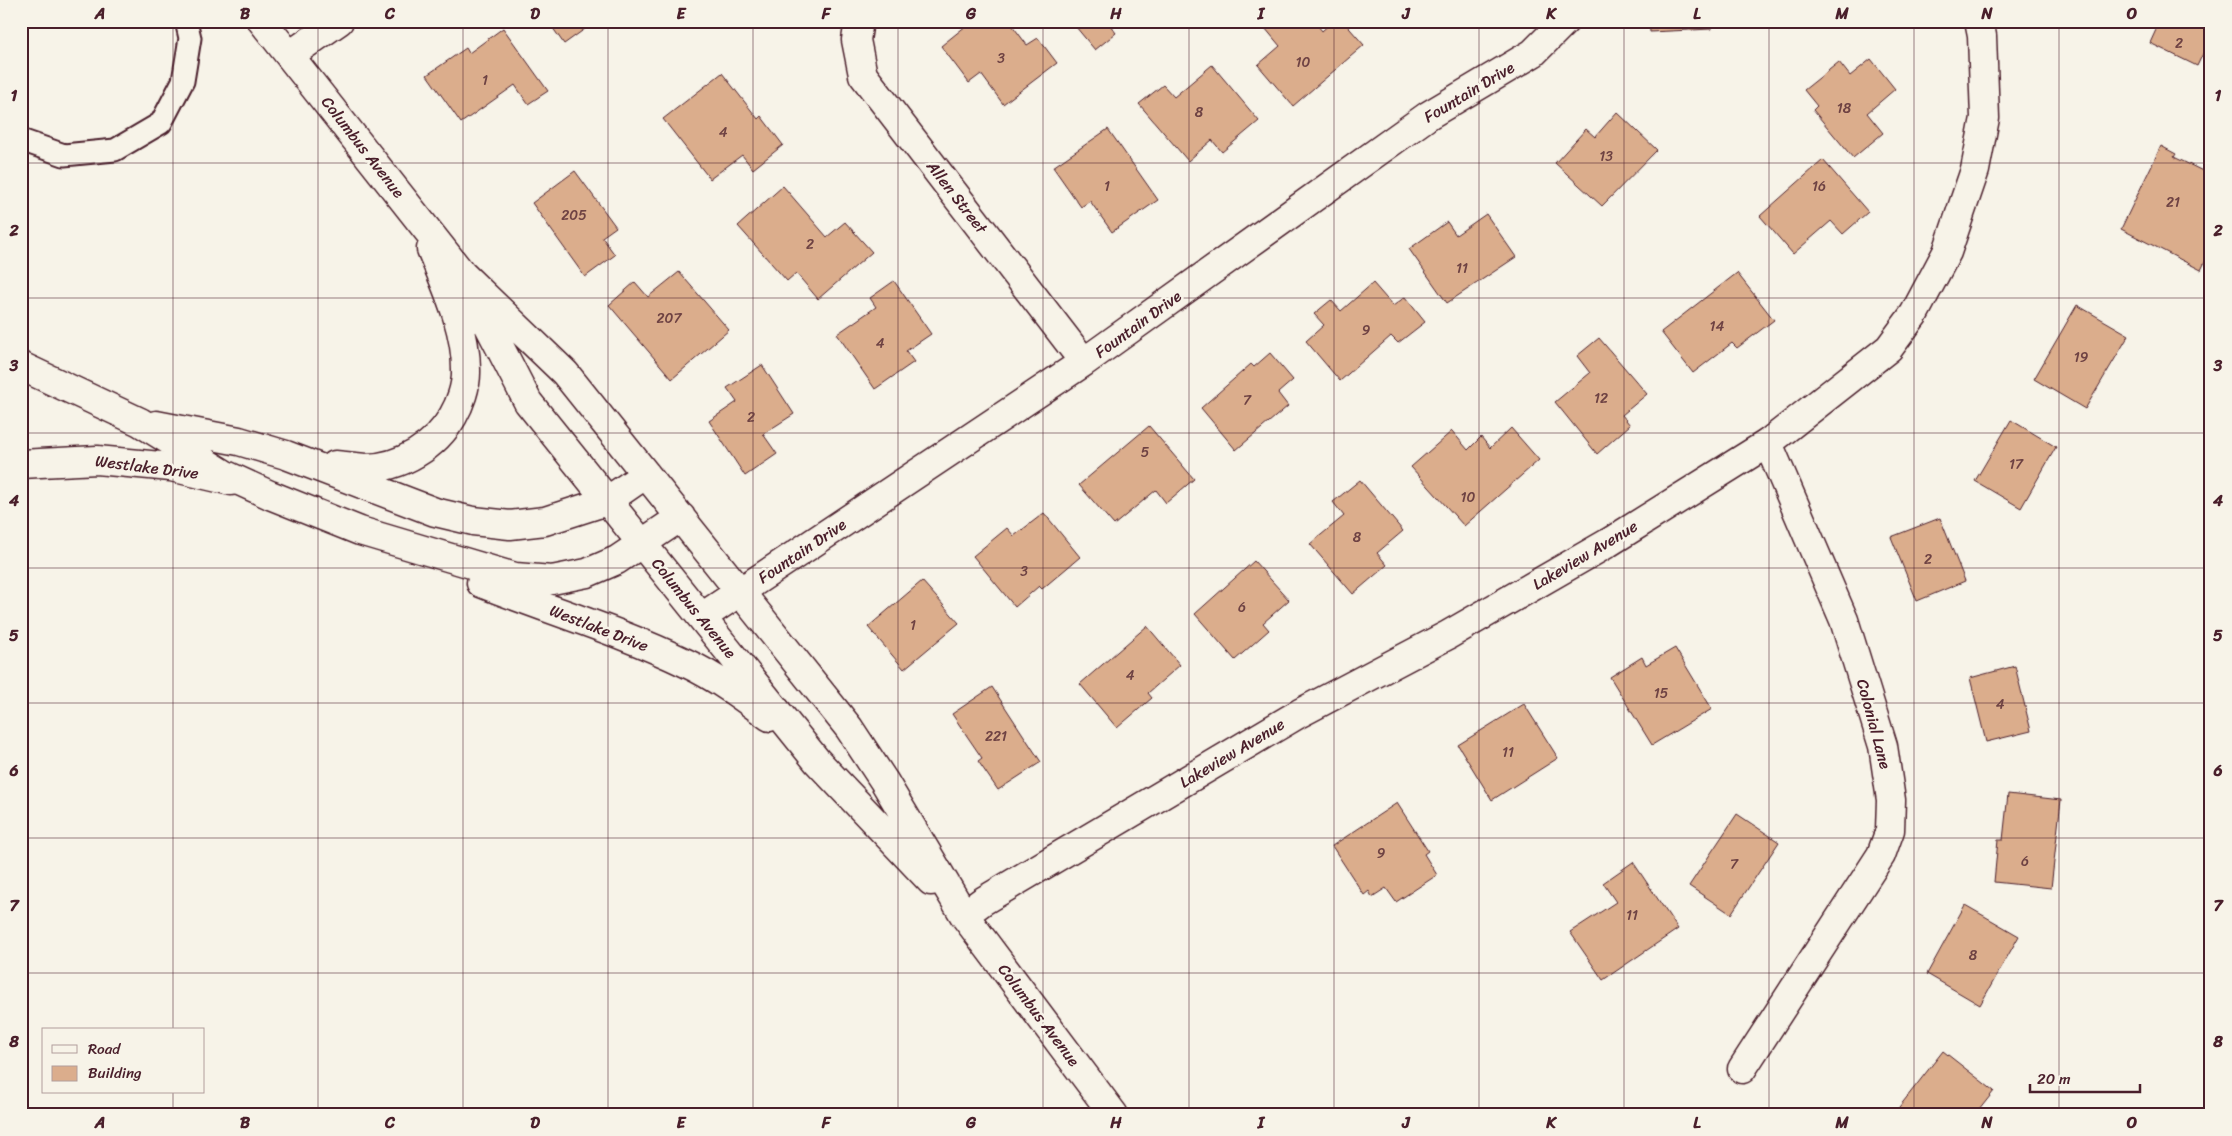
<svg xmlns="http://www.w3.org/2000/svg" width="2232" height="1136" font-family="Sriracha,sans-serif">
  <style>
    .building { fill: #dbad8c; stroke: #4a1f2b }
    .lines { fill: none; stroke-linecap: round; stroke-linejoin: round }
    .service-casing { stroke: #4a1f2b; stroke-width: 25 }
    .minor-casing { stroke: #4a1f2b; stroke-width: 31 }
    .tertiary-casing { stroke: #4a1f2b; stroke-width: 31 }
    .service { stroke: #f7f3e8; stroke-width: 21 }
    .minor { stroke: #f7f3e8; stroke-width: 28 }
    .tertiary { stroke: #f7f3e8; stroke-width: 28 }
    .grid { fill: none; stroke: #4a1f2b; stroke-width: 1; stroke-opacity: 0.55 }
    .labels { text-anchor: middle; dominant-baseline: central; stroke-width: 5; stroke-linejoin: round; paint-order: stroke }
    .number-label { font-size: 14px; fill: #6e4243 }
    .street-label { font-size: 16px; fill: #4a1f2b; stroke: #f7f3e8 }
    .neatline { fill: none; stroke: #4a1f2b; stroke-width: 2 }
    .grid-label { font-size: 16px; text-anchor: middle; font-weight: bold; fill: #4a1f2b }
  </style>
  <rect width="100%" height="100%" fill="#f7f3e8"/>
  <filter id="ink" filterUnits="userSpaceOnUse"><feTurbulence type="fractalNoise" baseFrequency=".02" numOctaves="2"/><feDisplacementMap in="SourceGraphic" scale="10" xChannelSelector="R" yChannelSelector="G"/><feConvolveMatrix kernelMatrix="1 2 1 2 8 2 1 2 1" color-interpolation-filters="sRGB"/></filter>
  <g filter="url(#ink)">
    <path class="building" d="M548 21H596L564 44Z
      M972 21H1009L1027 45 1038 38 1057 63 1003 104 981 74 969 83 941 46Z
      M1071 21H1107L1116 33 1095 50Z
      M1274 21H1300L1304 26 1310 21H1314L1322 31 1333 21H1343L1364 45 1293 106 1258 65 1280 46 1265 28Z
      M1649 21H1710L1711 29 1650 32Z
      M2160 21H2211V42L2209 41 2197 66 2150 43Z
      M503 28 548 91 528 104 515 85 461 123 427 75 466 48 469 53Z
      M1871 59 1895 89 1867 113 1883 133 1853 158 1813 110 1817 106 1804 90 1839 62 1850 76Z
      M1212 65 1259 121 1222 152 1212 140 1188 161 1139 104 1163 85 1174 97Z
      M722 73 758 119 761 116 783 145 753 169 742 155 710 179 663 119Z
      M1617 112 1657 150 1602 206 1555 163 1586 129 1595 137Z
      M1108 129 1158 200 1112 232 1090 201 1081 207 1053 167Z
      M2161 146 2176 154 2174 157 2211 175V250L2201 270 2121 229Z
      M1823 160 1868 212 1843 234 1831 221 1793 254 1760 216Z
      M575 171 616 227 602 237 615 255 585 277 532 203Z
      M783 186 827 237 845 222 872 252 818 299 796 273 787 281 738 226Z
      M1486 214 1516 257 1447 303 1409 249 1447 222 1456 235Z
      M679 272 729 330 672 379 609 305 635 282 648 297Z
      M1737 273 1774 320 1737 348 1732 343 1693 373 1661 332Z
      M894 281 931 334 906 351 914 362 875 389 837 334 876 307 870 298Z
      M1373 283 1393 306 1405 297 1425 322 1398 343 1391 336 1340 381 1306 341 1324 325 1314 314 1331 300 1341 311Z
      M2077 305 2129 335 2085 409 2034 379Z
      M1599 338 1647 394 1622 415 1630 425 1597 454 1555 402 1590 373 1577 356Z
      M1270 353 1293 380 1278 393 1288 406 1236 450 1201 408 1251 364 1254 367Z
      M762 365 794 414 763 434 777 454 745 476 709 421 737 402 727 388Z
      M2011 420 2056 447 2021 508 1975 481Z
      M1149 426 1194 479 1166 503 1156 490 1114 525 1079 485Z
      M1511 428 1539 460 1464 526 1411 467 1452 431 1468 450 1481 437 1490 448Z
      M1360 480 1403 531 1377 553 1387 565 1353 594 1310 544 1344 516 1333 502Z
      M1044 513 1080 557 1042 589 1039 586 1015 607 973 556 1007 528 1014 536Z
      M1940 518 1965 581 1917 601 1891 537Z
      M1254 561 1289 600 1263 623 1269 630 1235 660 1195 614Z
      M922 581 959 623 904 669 868 627Z
      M1147 626 1180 665 1148 693 1152 698 1117 728 1080 684Z
      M1675 648 1712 709 1652 745 1610 677 1642 657 1646 665Z
      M2015 666 2031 731 1986 742 1970 678Z
      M992 687 1041 762 998 790 978 761 982 758 952 714Z
      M1524 704 1558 758 1492 800 1458 745Z
      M2008 794 2061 800 2051 888 1994 882 1998 840H2003Z
      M1397 803 1428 851 1424 854 1437 875 1396 902 1386 888 1372 897 1369 891 1364 895 1332 846Z
      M1737 814 1779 842 1731 914 1689 886Z
      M1633 862 1678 929 1603 980 1570 932 1616 902 1603 883Z
      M1965 905 2019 936 1980 1005 1927 974Z
      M1943 1051 1994 1091 1975 1115H1900L1896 1111Z"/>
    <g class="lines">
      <g class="service-casing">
        <path id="service" d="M21 140 64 155 115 150 161 123 183 81 190 38 186 21"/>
      </g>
      <g class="minor-casing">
        <path id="minor" d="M859 21 856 40 863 75 1084 362
          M290 55 339 21
          M21 464 97 460 171 467 231 481
          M702 617 1084 362 1429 115 1533 53 1565 21
          M1742 1069 1881 855 1890 830 1891 800 1883 746 1844 620 1768 443"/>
      </g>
      <g class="tertiary-casing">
        <path id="tertiary" d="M262 21 462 274 565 373 849 728 884 781 964 915 1114 1115
          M473 295 528 402 817 761 931 881
          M21 366 140 422 224 474 270 495 360 531 515 577 552 580 587 573 617 560 681 517
          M156 425 239 441 286 455 435 512 473 521 510 525 545 521 607 501 646 474
          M335 465C345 466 355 467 365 468 401 468 436 446 453 416 460 404 466 387 466 373 467 330 447 288 431 249
          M481 583C549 610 620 631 686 663 716 677 743 697 770 717
          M964 915 983 901 1300 713 1448 635 1608 543 1768 443 1889 348 1914 314 1947 252 1975 170 1985 118 1982 36 1979 21"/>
      </g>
      <use href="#service" class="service"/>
      <use href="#minor" class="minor"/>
      <use href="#tertiary" class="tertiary"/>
    </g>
  </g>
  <path class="grid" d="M173 21V1030M318 21V1115M463 21V1115M608 21V1115M753 21V1115M898 21V1115M1043 21V1115M1189 21V1115M1334 21V1115M1479 21V1115M1624 21V1115M1769 21V1115M1914 21V1115M2059 21V1115M21 163H2211M21 298H2211M21 433H2211M21 568H2211M21 703H2211M21 838H2211M21 973H2211M173 1092V1115"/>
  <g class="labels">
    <g class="number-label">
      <text x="2179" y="43">2</text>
      <text x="1001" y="58">3</text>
      <text x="1303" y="62">10</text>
      <text x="485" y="80">1</text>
      <text x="1844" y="108">18</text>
      <text x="1199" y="112">8</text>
      <text x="723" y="132">4</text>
      <text x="1606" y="156">13</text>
      <text x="1107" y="186">1</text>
      <text x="1819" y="186">16</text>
      <text x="2173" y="202">21</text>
      <text x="574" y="215">205</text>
      <text x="810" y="244">2</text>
      <text x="1462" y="268">11</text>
      <text x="669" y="318">207</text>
      <text x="1717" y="326">14</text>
      <text x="1366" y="330">9</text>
      <text x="880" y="343">4</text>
      <text x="2081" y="357">19</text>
      <text x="1601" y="398">12</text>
      <text x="1247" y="400">7</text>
      <text x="751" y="417">2</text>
      <text x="1145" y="452">5</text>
      <text x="2016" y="464">17</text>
      <text x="1468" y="497">10</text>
      <text x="1357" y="537">8</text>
      <text x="1928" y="559">2</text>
      <text x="1024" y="571">3</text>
      <text x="1242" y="607">6</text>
      <text x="913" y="625">1</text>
      <text x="1130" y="675">4</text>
      <text x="1661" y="693">15</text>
      <text x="2000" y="704">4</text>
      <text x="996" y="736">221</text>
      <text x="1508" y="752">11</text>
      <text x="1381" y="853">9</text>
      <text x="2025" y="861">6</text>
      <text x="1734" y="864">7</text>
      <text x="1632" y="915">11</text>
      <text x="1973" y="955">8</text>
    </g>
    <g class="street-label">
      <text transform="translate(1469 92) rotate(-31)">Fountain Drive</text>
      <text transform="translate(363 147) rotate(52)">Columbus Avenue</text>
      <text transform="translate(957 197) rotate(52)">Allen Street</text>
      <text transform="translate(1138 324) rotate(-36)">Fountain Drive</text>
      <text transform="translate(147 467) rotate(7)">Westlake Drive</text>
      <text transform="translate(802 551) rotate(-34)">Fountain Drive</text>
      <text transform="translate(1585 555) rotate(-31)">Lakeview Avenue</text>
      <text transform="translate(694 608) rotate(51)">Columbus Avenue</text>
      <text transform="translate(599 628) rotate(21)">Westlake Drive</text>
      <text transform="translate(1874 724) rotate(75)">Colonial Lane</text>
      <text transform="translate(1232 753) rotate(-31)">Lakeview Avenue</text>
      <text transform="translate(1039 1015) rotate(53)">Columbus Avenue</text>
    </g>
  </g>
  <rect width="2232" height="1136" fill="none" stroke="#f7f3e8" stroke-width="55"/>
  <rect x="42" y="1028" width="162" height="65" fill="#f7f3e8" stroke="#b29e9c"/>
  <rect x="52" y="1045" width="25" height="8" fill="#f7f3e8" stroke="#b29e9c"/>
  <text x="88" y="1054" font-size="15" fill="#4a1f2b">Road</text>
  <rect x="52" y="1066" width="25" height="15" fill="#dbad8c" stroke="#b29e9c"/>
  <text x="88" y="1078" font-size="15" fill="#4a1f2b">Building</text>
  <path d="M2030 1084v8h110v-8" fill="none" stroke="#4a1f2b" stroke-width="2.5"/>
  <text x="2037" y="1084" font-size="15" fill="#4a1f2b" stroke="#f7f3e8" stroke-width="4" paint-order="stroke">20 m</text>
  <rect x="28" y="28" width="2176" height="1080" class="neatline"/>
  <g class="grid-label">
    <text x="100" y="19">A</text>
    <text x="245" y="19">B</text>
    <text x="390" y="19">C</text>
    <text x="535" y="19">D</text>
    <text x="681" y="19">E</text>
    <text x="826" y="19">F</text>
    <text x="971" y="19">G</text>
    <text x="1116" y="19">H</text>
    <text x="1261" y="19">I</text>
    <text x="1406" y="19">J</text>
    <text x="1551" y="19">K</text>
    <text x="1697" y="19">L</text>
    <text x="1842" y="19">M</text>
    <text x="1987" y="19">N</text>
    <text x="2132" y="19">O</text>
    <text x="14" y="101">1</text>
    <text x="2218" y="101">1</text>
    <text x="14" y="236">2</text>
    <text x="2218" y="236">2</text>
    <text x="14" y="371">3</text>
    <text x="2218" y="371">3</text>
    <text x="14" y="506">4</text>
    <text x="2218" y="506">4</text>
    <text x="14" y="641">5</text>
    <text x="2218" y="641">5</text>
    <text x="14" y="776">6</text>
    <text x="2218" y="776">6</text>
    <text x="14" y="911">7</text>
    <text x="2218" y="911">7</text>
    <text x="14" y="1047">8</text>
    <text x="2218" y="1047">8</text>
    <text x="100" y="1128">A</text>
    <text x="245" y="1128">B</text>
    <text x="390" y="1128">C</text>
    <text x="535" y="1128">D</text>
    <text x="681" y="1128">E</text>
    <text x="826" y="1128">F</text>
    <text x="971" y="1128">G</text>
    <text x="1116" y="1128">H</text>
    <text x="1261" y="1128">I</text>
    <text x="1406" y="1128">J</text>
    <text x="1551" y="1128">K</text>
    <text x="1697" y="1128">L</text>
    <text x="1842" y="1128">M</text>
    <text x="1987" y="1128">N</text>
    <text x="2132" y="1128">O</text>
  </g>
</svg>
